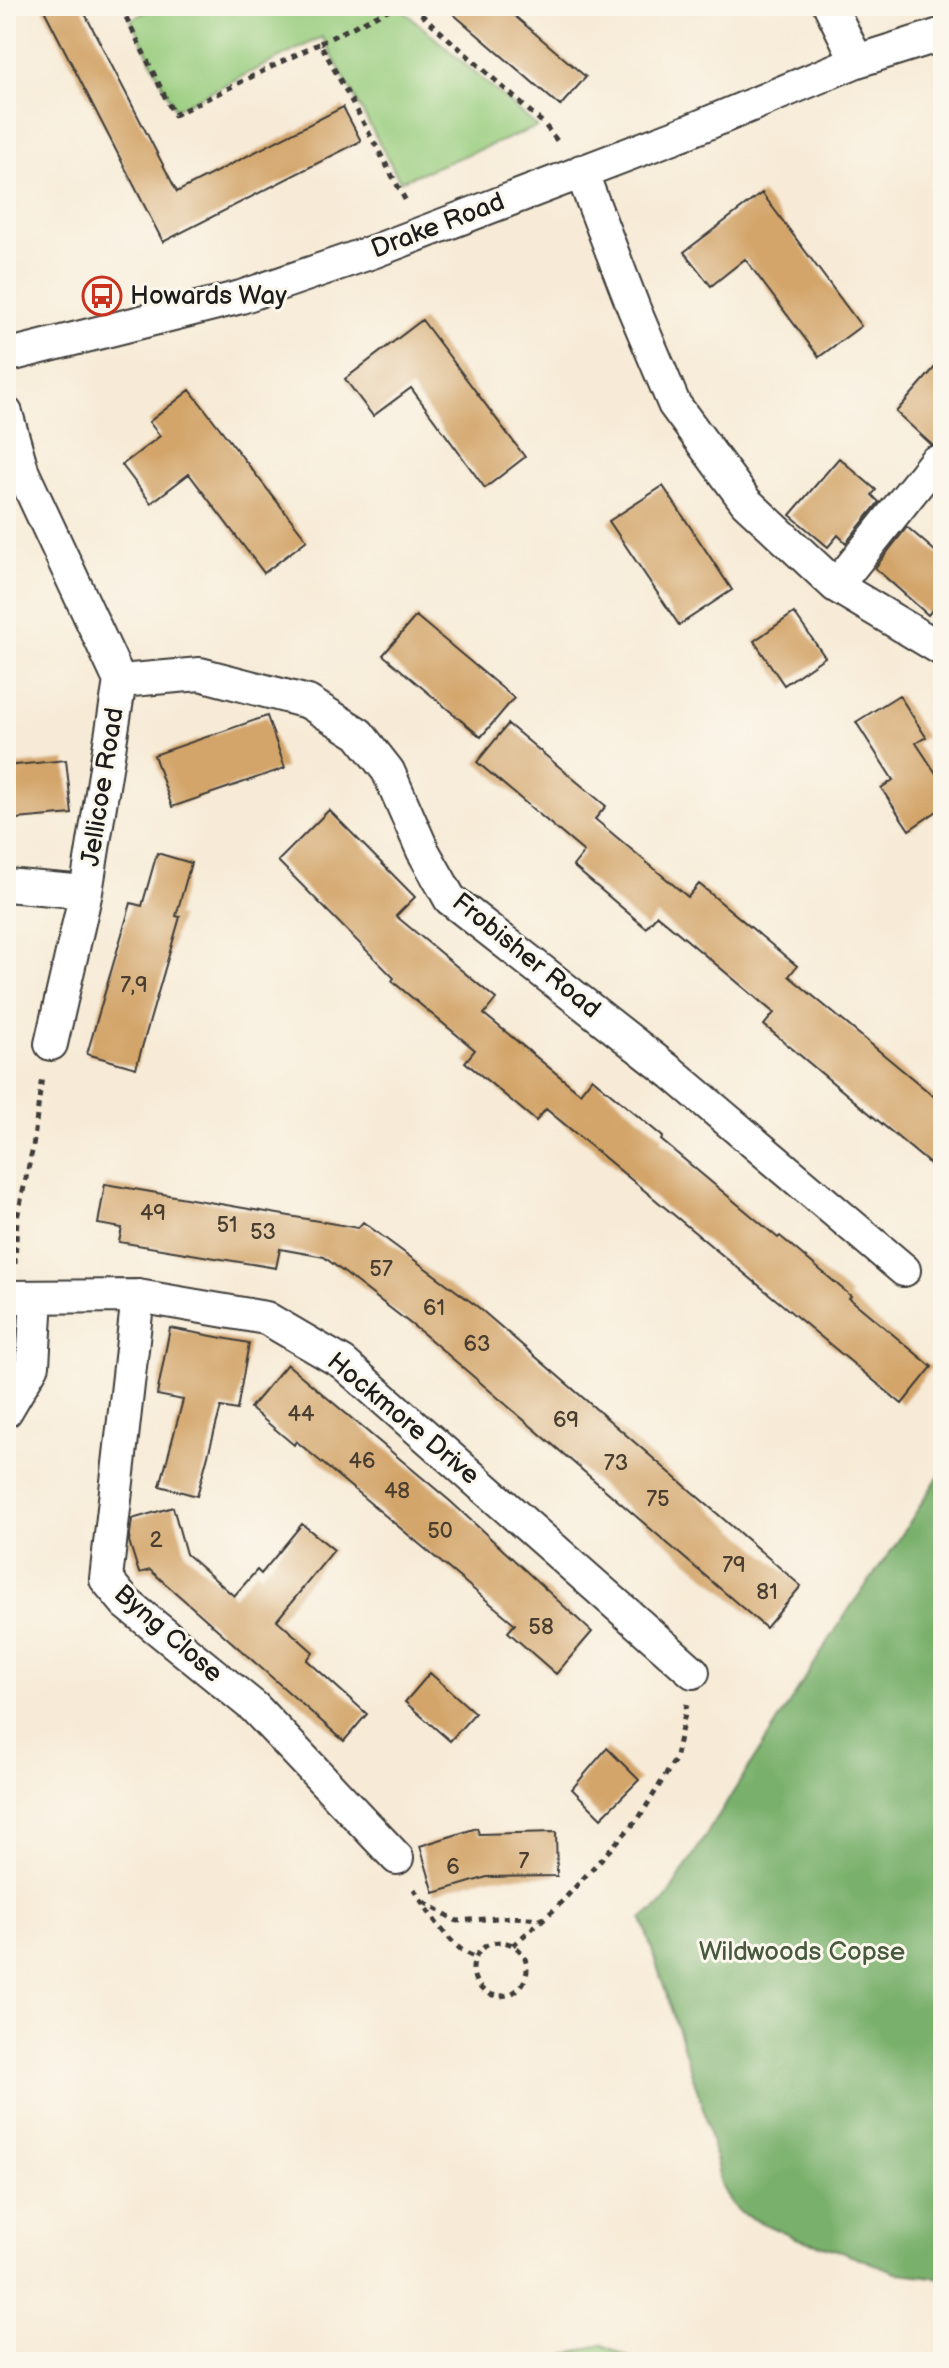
<svg xmlns="http://www.w3.org/2000/svg" width="949" height="2368" font-family="'Balsamiq Sans',sans-serif">
  <style>
    .green { fill: #97cc7d; stroke: #5a744c; stroke-width: 2 }
    .forest { fill: #79b06c; stroke: #4a6644; stroke-width: 2 }
    .building { fill: #d3a56b }
    .lines { fill: none; stroke-linecap: round; stroke-linejoin: round }
    .minor-casing { stroke: #3d3b38; stroke-width: 36 }
    .path { stroke: #3d3b38; stroke-width: 5; stroke-dasharray: 6 6; stroke-linecap: butt }
    .minor { stroke: #fff; stroke-width: 32 }
    .labels { text-anchor: middle; dominant-baseline: central; stroke-width: 6; stroke-linejoin: round; paint-order: stroke }
    .number-label { font-size: 22px; fill: #4a3e30 }
    .street-label { font-size: 26px; fill: #1c1c1c; stroke: #fbf7ec }
    .poi-label { font-size: 26px; fill: #1c1c1c; stroke: #fbf7ec; text-anchor: start }
    .park-label { font-size: 26px; fill: #475a3e; stroke: #fbf7ec }
  </style>
  <rect width="100%" height="100%" fill="#fbf7ec"/>
  <filter id="ink" filterUnits="userSpaceOnUse"><feTurbulence type="fractalNoise" baseFrequency=".0125" numOctaves="2"/><feDisplacementMap in="SourceGraphic" scale="16" xChannelSelector="R" yChannelSelector="G"/><feConvolveMatrix kernelMatrix="1 2 1 2 8 2 1 2 1" color-interpolation-filters="sRGB"/></filter>
  <filter id="wash" filterUnits="userSpaceOnUse"><feTurbulence type="fractalNoise" baseFrequency=".006" numOctaves="4" result="noise"/><feDisplacementMap in="SourceGraphic" scale="32" xChannelSelector="R" yChannelSelector="G"/><feGaussianBlur stdDeviation="1.8" result="paint"/><feColorMatrix in="noise" values="0 0 0 0 0 0 0 0 0 0 0 0 0 0 0 0 0 1.4 0 .05"/><feComposite in="paint" operator="in"/></filter>
  <g filter="url(#wash)">
    <rect width="100%" height="100%" fill="#f7ebd7"/>
    <path class="green" d="M156 6H398L537 127 400 181 322 37 175 109 131 20Z
      M601 2344 638 2362H545Z"/>
    <path class="forest" d="M943 1469V2278L899 2273 841 2251 795 2238 742 2214 729 2201 721 2184 705 2114 642 1919 663 1903 851 1606 894 1547Z"/>
    <g id="blocks">
      <path class="building" d="M42 6H81L177 192 343 107 361 141 163 242Z
        M444 6H503L586 77 560 106Z
        M762 193 861 326 819 357 745 259 711 286 684 252Z
        M422 320 525 457 485 488 411 388 373 416 345 379Z
        M943 358V447L932 445 896 412Z
        M190 390 307 540 264 573 189 474 151 503 122 465 160 436 149 422Z
        M839 458 876 490 872 495 879 502 846 543 838 535 828 547 790 515Z
        M663 486 732 590 679 625 609 521Z
        M907 527 943 558V597L928 615 875 568Z
        M794 613 825 657 784 685 754 641Z
        M416 616 514 698 481 737 383 655Z
        M899 695 926 737 916 743 943 784V807L909 830 881 788 893 780 856 722Z
        M267 716 285 768 172 807 154 755Z
        M508 724 606 806 595 819 688 897 699 884 797 966 789 976 943 1104V1175L764 1025 774 1013 657 915 646 928 573 866 584 852 477 762Z
        M66 760 72 814 6 820V766Z
        M329 810 415 897 396 916 496 999 484 1014 580 1093 592 1078 663 1137 661 1140 778 1238 780 1236 851 1296 849 1298 932 1367 902 1404 546 1109 536 1121 465 1062 475 1050 392 981 394 978 278 861Z
        M157 853 191 863 176 916 180 917 136 1068 87 1054 131 903 142 906Z
        M105 1184 358 1228 363 1222 478 1307 801 1586 766 1628 425 1335 324 1257 280 1249 276 1268 119 1242 122 1228 98 1224Z
        M170 1328 249 1343 237 1410 221 1407 197 1496 160 1486 183 1400 157 1395Z
        M287 1364 450 1501 592 1632 556 1674 508 1632 515 1624 296 1441 294 1445 250 1408Z
        M173 1507 186 1554 234 1596 257 1570 261 1574 302 1524 334 1550 277 1620 313 1652 307 1660 367 1714 344 1741 150 1570 139 1573 129 1541 132 1519Z
        M430 1673 475 1713 450 1741 405 1702Z
        M607 1748 639 1780 601 1818 572 1789Z
        M477 1828 479 1834 556 1832 557 1876 487 1877 434 1893 420 1846Z"/>
    </g>
  </g>
  <g filter="url(#ink)">
    <use href="#blocks" fill-opacity="0" stroke="#3d3b38" stroke-width="2"/>
    <g class="lines">
      <g class="minor-casing">
        <path id="minor" d="M830 6 857 61
          M581 171 634 309 674 404 746 502 836 586 943 650
          M6 356 241 297 375 251 689 131 857 61 943 34
          M6 413 23 473 120 681 200 674 308 702 359 734 388 771 423 851 450 899 673 1074 904 1270
          M836 586 934 463
          M6 885 86 892
          M51 1044 86 892 120 681
          M138 1296 106 1579 126 1603 254 1707 397 1858
          M6 1297 138 1296 266 1318 343 1363 693 1672
          M6 1411 33 1365 37 1297"/>
      </g>
      <path class="path" d="M147 6 126 17 174 115 320 43 407 203
        M412 6 544 124 558 142
        M320 43 396 6
        M15 1264 17 1218 33 1147 42 1076
        M414 1889C425 1908 455 1954 476 1957
        M424 1902 457 1921 512 1917 543 1919
        M473 1969a27 27 0 1 1 54 0a27 27 0 1 1-54 0Z
        M513 1945 556 1908 639 1818 675 1760 687 1704"/>
      <use href="#minor" class="minor"/>
    </g>
  </g>
  <defs>
    <g id="bus-ring" transform="scale(2)"><circle r="9.5" fill="#fbf7ec" stroke="#c8321e" stroke-width="1.5"/><path d="M-5-6H5V4H4V6H2V4H-2V6H-4V4H-5ZM-3.5-4V0h7V-4ZM-3.5 1.2v1.5H-2V1.2ZM2 1.2v1.5H3.5V1.2Z" fill="#c8321e"/></g>
  </defs>
  <g fill-rule="evenodd">
    <use href="#bus-ring" x="102" y="296"/>
  </g>
  <g class="labels">
    <g class="number-label">
      <text x="134" y="985">7,9</text>
      <text x="153" y="1213">49</text>
      <text x="227" y="1225">51</text>
      <text x="263" y="1232">53</text>
      <text x="381" y="1269">57</text>
      <text x="434" y="1308">61</text>
      <text x="477" y="1344">63</text>
      <text x="301" y="1414">44</text>
      <text x="566" y="1420">69</text>
      <text x="362" y="1461">46</text>
      <text x="616" y="1463">73</text>
      <text x="397" y="1491">48</text>
      <text x="658" y="1499">75</text>
      <text x="440" y="1531">50</text>
      <text x="156" y="1540">2</text>
      <text x="734" y="1565">79</text>
      <text x="767" y="1592">81</text>
      <text x="541" y="1627">58</text>
      <text x="524" y="1861">7</text>
      <text x="453" y="1867">6</text>
    </g>
    <g class="street-label">
      <text transform="translate(438 226) rotate(-21)">Drake Road</text>
      <text transform="translate(103 787) rotate(-81)">Jellicoe Road</text>
      <text transform="translate(526 956) rotate(39)">Frobisher Road</text>
      <text transform="translate(403 1419) rotate(40)">Hockmore Drive</text>
      <text transform="translate(168 1634) rotate(41)">Byng Close</text>
    </g>
    <g class="poi-label">
      <text x="130" y="296">Howards Way</text>
    </g>
    <g class="park-label">
      <text x="802" y="1952">Wildwoods Copse</text>
    </g>
  </g>
  <rect width="949" height="2368" fill="none" stroke="#fbf7ec" stroke-width="32"/>
</svg>
